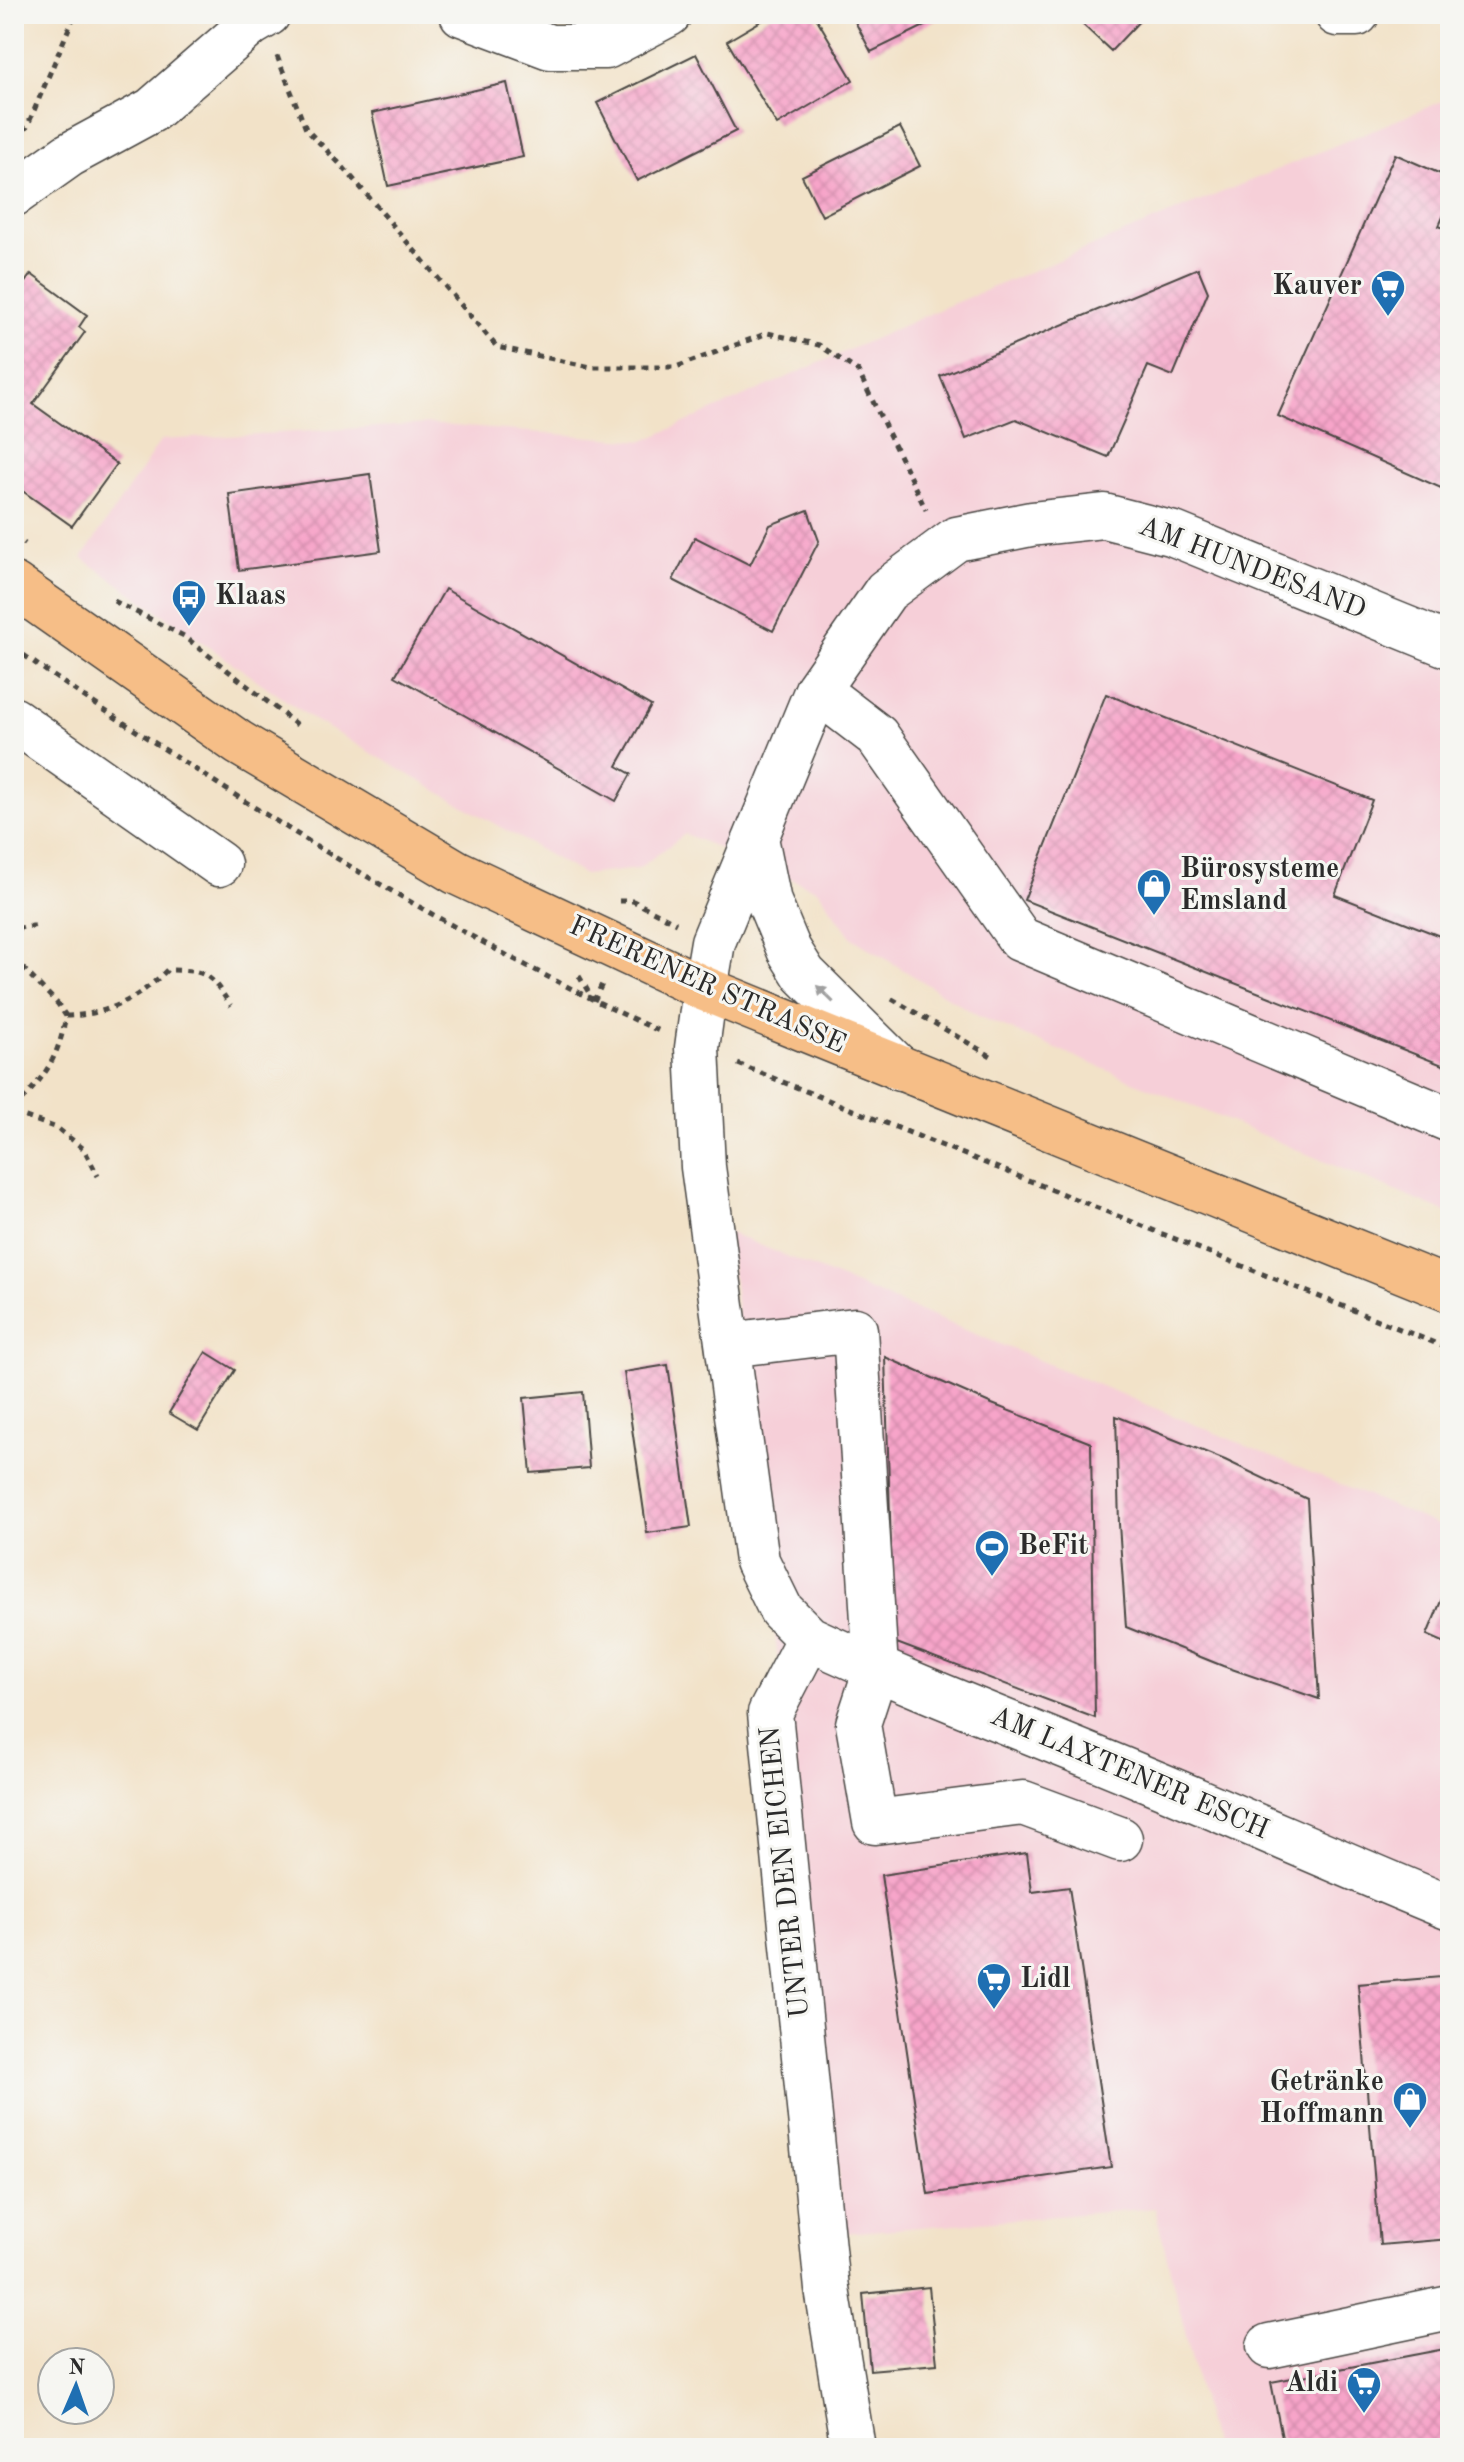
<svg xmlns="http://www.w3.org/2000/svg" width="1464" height="2462" font-family="'Old Standard TT',serif">
  <style>
    .built { fill: #f6cfd8 }
    .building { fill: url(#building-cross-hatch) }
    .lines { fill: none; stroke-linecap: round; stroke-linejoin: round }
    .minor-casing { stroke: #494643; stroke-width: 47 }
    .major-casing { stroke: #494643; stroke-width: 47 }
    .path { stroke: #494643; stroke-width: 5; stroke-dasharray: 6 6; stroke-linecap: butt }
    .minor { stroke: #fff; stroke-width: 44 }
    .major { stroke: #f6be87; stroke-width: 44 }
    .oneway { fill: #a0a0a0 }
    .labels { text-anchor: middle; dominant-baseline: central; stroke-width: 6; stroke-linejoin: round; paint-order: stroke }
    .poi-label { font-size: 28px; font-weight: bold; fill: #2b2b2b; stroke: #f6f6f2; text-anchor: start }
    .street-label { font-size: 28px; fill: #2b2b2b; stroke: #f6f6f2 }
  </style>
  <defs>
    <pattern id="building-cross-hatch" width="8" height="8" patternUnits="userSpaceOnUse" patternTransform="scale(2)"><rect width="8" height="8" fill="#f7a4c9"/><path d="M0 0l8 8M0 8l8-8" fill="none" stroke="#d48dad"/></pattern>
  </defs>
  <rect width="100%" height="100%" fill="#f6f6f2"/>
  <filter id="ink" filterUnits="userSpaceOnUse"><feTurbulence type="fractalNoise" baseFrequency=".0125" numOctaves="2"/><feDisplacementMap in="SourceGraphic" scale="16" xChannelSelector="R" yChannelSelector="G"/><feConvolveMatrix kernelMatrix="1 2 1 2 8 2 1 2 1" color-interpolation-filters="sRGB"/></filter>
  <filter id="wash" filterUnits="userSpaceOnUse"><feTurbulence type="fractalNoise" baseFrequency=".006" numOctaves="4" result="noise"/><feDisplacementMap in="SourceGraphic" scale="32" xChannelSelector="R" yChannelSelector="G"/><feGaussianBlur stdDeviation="1.8" result="paint"/><feColorMatrix in="noise" values="0 0 0 0 0 0 0 0 0 0 0 0 0 0 0 0 0 1.4 0 .05"/><feComposite in="paint" operator="in"/></filter>
  <g filter="url(#wash)">
    <rect width="100%" height="100%" fill="#f2e2c8"/>
    <path class="built" d="M1450 98V1214L978 1016 852 938 818 890 685 834 638 869 584 875 314 720 82 558 161 440 429 424 644 441 945 307Z
      M728 1232 1450 1530V2448H1213L1155 2208 845 2233Z"/>
    <g id="blocks">
      <path class="building" d="M773 14H814L853 80 777 125 727 41Z
        M851 14H949L871 52Z
        M1090 14H1146L1111 51 1081 23Z
        M696 54 736 131 637 181 597 103Z
        M507 83 523 157 388 186 372 113Z
        M900 127 920 166 822 216 802 176Z
        M1395 154 1450 178V201L1439 226 1450 231V492L1278 416Z
        M1198 268 1208 292 1173 376 1148 366 1108 457 1016 419 966 439 940 376Z
        M31 274 87 315 79 327 85 332 33 404 117 464 72 526 14 485V298Z
        M370 474 381 551 239 570 229 494Z
        M808 510 819 541 773 631 673 580 695 537 750 565 770 525Z
        M445 589 651 706 617 766 631 774 616 801 395 676Z
        M1106 694 1372 800 1335 895 1450 940V1068L1024 900Z
        M206 1352 235 1370 198 1430 169 1413Z
        M885 1357 992 1404 1091 1443 1095 1718 894 1642Z
        M668 1365 691 1527 647 1533 624 1372Z
        M583 1392 589 1468 531 1473 524 1398Z
        M1116 1416 1225 1460 1307 1499 1319 1699 1223 1666 1126 1627 1119 1524Z
        M1450 1579V1645L1427 1635Z
        M1027 1853 1032 1892 1069 1887 1111 2167 928 2194 881 1875Z
        M1441 1977 1445 2021 1450 2020V2239L1380 2245 1358 1984Z
        M929 2287 937 2364 870 2370 863 2294Z
        M1450 2348V2448H1284L1271 2382Z"/>
    </g>
  </g>
  <g filter="url(#ink)">
    <use href="#blocks" fill-opacity="0" stroke="#494643" stroke-width="2"/>
    <g class="lines">
      <g class="minor-casing">
        <path id="minor" d="M462 14 550 47H606L669 14
          M1337 14H1357
          M14 194 69 155 152 110 251 24 268 14
          M817 690 877 736 1020 939 1450 1120
          M14 720 219 864
          M756 838 769 902 789 950 804 974 900 1069
          M728 1345 855 1330 876 1669 858 1724 875 1822 1023 1803 1120 1839
          M809 1638C918 1689 1031 1731 1141 1777 1245 1820 1347 1866 1450 1908
          M1269 2346 1450 2308
          M853 2448 827 2289 770 1713 809 1638 781 1610 757 1561 703 1167 697 1048 705 989 713 942 817 690 886 591 956 539 1031 524 1104 516 1174 534 1450 646"/>
      </g>
      <g class="major-casing">
        <path id="major" d="M14 585 239 743 456 872 705 989 1450 1290"/>
      </g>
      <path class="path" d="M277 56 306 129 343 167 497 347 591 367H676L768 333 819 345 858 371 926 510
        M14 139 27 127 75 14
        M14 536 25 544
        M114 601 184 636 297 725
        M14 648C66 686 121 721 175 756 330 858 490 953 659 1031
        M619 901H633L676 923
        M14 941 19 928 39 925
        M14 959 58 1004 66 1016C58 1060 44 1078 14 1108
        M579 976 592 998
        M892 999 991 1056
        M594 1001 602 984
        M66 1016C108 1015 138 999 167 970 208 970 209 973 231 1006
        M738 1064 1450 1349
        M14 1113 57 1128 84 1149 98 1176"/>
      <use href="#minor" class="minor"/>
      <use href="#major" class="major"/>
    </g>
    <defs><path id="oneway-solid" d="M-6-.8H1V-3.2L6.5 0L1 3.2V.8H-6Z" transform="scale(2)"/></defs>
    <use class="oneway" href="#oneway-solid" transform="translate(825 994) rotate(-135)"/>
  </g>
  <defs>
    <g id="supermarket-pin" transform="scale(1.8)"><path d="M0 17L-7.5 6A9.5 9.5 0 1 1 7.5 6Z" fill="#1f6fb2" stroke="#f6f6f2"/><path d="M-6-5.5h2.5l.6 2H6L4.5 2H-2.5L-4.4-4H-6ZM-1.5 3.2a1.3 1.3 0 1 0 .1 0ZM3 3.2a1.3 1.3 0 1 0 .1 0Z" fill="#fff"/></g>
    <g id="bus-pin" transform="scale(1.8)"><path d="M0 17L-7.5 6A9.5 9.5 0 1 1 7.5 6Z" fill="#1f6fb2" stroke="#f6f6f2"/><path d="M-5-6H5V4H4V6H2V4H-2V6H-4V4H-5ZM-3.5-4V0h7V-4ZM-3.5 1.2v1.5H-2V1.2ZM2 1.2v1.5H3.5V1.2Z" fill="#fff"/></g>
    <g id="shop-pin" transform="scale(1.8)"><path d="M0 17L-7.5 6A9.5 9.5 0 1 1 7.5 6Z" fill="#1f6fb2" stroke="#f6f6f2"/><path d="M-5-2.5h2.3a2.7 3.5 0 0 1 5.4 0H5L5.5 6h-11ZM-1.5-2.5h3a1.5 2.3 0 0 0-3 0Z" fill="#fff"/></g>
    <g id="stadium-pin" transform="scale(1.8)"><path d="M0 17L-7.5 6A9.5 9.5 0 1 1 7.5 6Z" fill="#1f6fb2" stroke="#f6f6f2"/><path d="M0-5a6.5 5 0 1 0 0 10a6.5 5 0 1 0 0-10ZM-3.5-1.8h7v3.6h-7Z" fill="#fff"/></g>
  </defs>
  <g fill-rule="evenodd">
    <use href="#supermarket-pin" x="1388" y="287"/>
    <use href="#bus-pin" x="189" y="597"/>
    <use href="#shop-pin" x="1154" y="886"/>
    <use href="#stadium-pin" x="992" y="1547"/>
    <use href="#supermarket-pin" x="994" y="1980"/>
    <use href="#shop-pin" x="1410" y="2099"/>
    <use href="#supermarket-pin" x="1364" y="2384"/>
  </g>
  <g class="labels">
    <g class="poi-label">
      <text x="1362" y="287" text-anchor="end">Kauver</text>
      <text x="215" y="597">Klaas</text>
      <text x="1180" y="870">Bürosysteme<tspan x="1180" dy="32">Emsland</tspan></text>
      <text x="1018" y="1547">BeFit</text>
      <text x="1020" y="1980">Lidl</text>
      <text x="1384" y="2083" text-anchor="end">Getränke<tspan x="1384" dy="32">Hoffmann</tspan></text>
      <text x="1338" y="2384" text-anchor="end">Aldi</text>
    </g>
    <g class="street-label">
      <text transform="translate(1252 569) rotate(21)">AM HUNDESAND</text>
      <text transform="translate(707 986) rotate(24)">FRERENER STRASSE</text>
      <text transform="translate(1129 1774) rotate(23)">AM LAXTENER ESCH</text>
      <text transform="translate(786 1872) rotate(-96)">UNTER DEN EICHEN</text>
    </g>
  </g>
  <rect width="1464" height="2462" fill="none" stroke="#f6f6f2" stroke-width="48"/>
  <g transform="translate(76 2386) rotate(2)"><circle r="38" fill="#f6f6f2" stroke="#a5a5a2" stroke-width="2"/>
  <path d="M0-6L14 30L0 20L-14 30Z" fill="#1f6fb2"/>
  <text y="-12" font-size="22" font-weight="bold" text-anchor="middle" fill="#2b2b2b">N</text>
  </g>
</svg>
